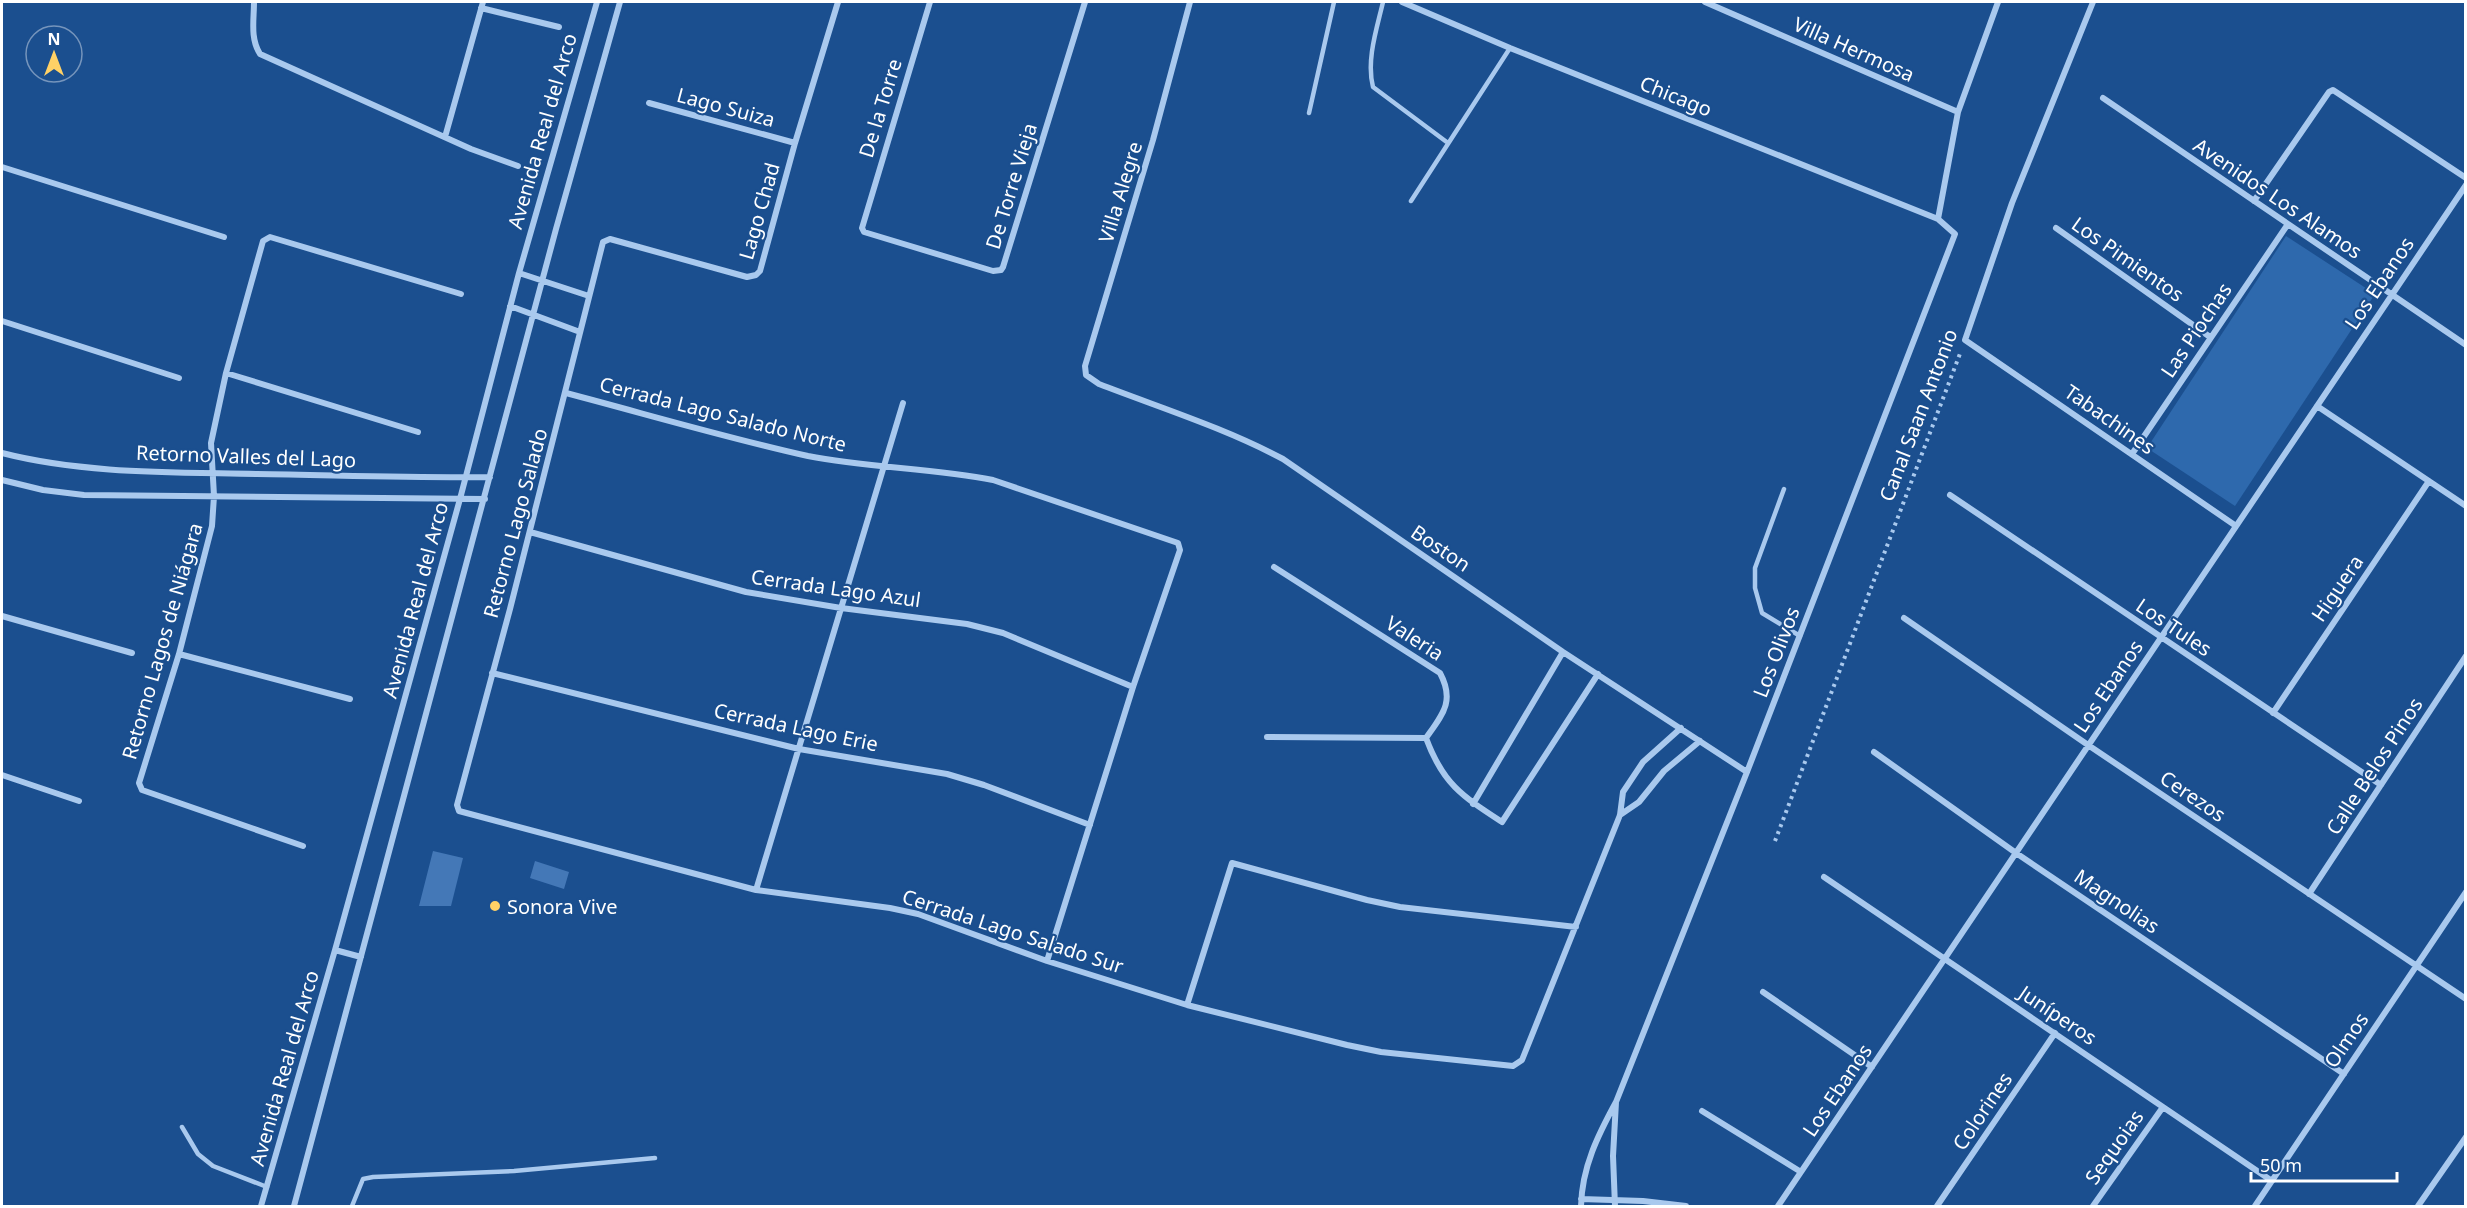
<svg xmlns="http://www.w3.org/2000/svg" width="2467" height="1208" font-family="'Noto Sans',sans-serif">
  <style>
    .green { fill: #2e69ad }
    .building { fill: #4478b7 }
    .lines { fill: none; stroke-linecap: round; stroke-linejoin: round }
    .path { stroke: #a9c9ee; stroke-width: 4; stroke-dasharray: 3 4.5; stroke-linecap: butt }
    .service { stroke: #a9c9ee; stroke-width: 4.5 }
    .minor { stroke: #a9c9ee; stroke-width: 6 }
    .poi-dot { fill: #ffd166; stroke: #1b4f8f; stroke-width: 2 }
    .labels { text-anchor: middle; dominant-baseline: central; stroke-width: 4.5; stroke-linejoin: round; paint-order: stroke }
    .street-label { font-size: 20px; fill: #fff; stroke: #1b4f8f }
    .poi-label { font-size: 20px; fill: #fff; stroke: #1b4f8f; text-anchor: start }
  </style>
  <rect width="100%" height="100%" fill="#1b4f8f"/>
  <path class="green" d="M2286 236 2375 294 2235 506 2147 448Z"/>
  <path class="building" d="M433 851 463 858 451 906H419Z
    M535 861 569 872 564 889 530 878Z"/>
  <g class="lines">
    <path class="path" d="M1775 841 1961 351"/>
    <path class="service" d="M1383 2C1377 28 1366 60 1373 87L1448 143
      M1309 113 1334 2
      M1411 201 1510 48
      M1784 489 1755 568V588L1762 613 1800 636
      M182 1127 198 1154 213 1166 267 1187
      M352 1206 363 1179 373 1177 514 1171 655 1158"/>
    <path class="minor" d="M254 2C254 20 250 38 260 54L471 149 518 166
      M838 2 795 143 760 271 756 275 747 277 610 239 603 242 510 609 457 805 459 811 756 890 890 908 918 914 1047 961 1187 1005 1347 1045 1381 1052 1513 1066 1522 1060 1620 815 1623 792 1643 762 1681 728
      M930 2 862 228 864 232 993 271 1001 270 1003 267 1085 2
      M1190 2 1153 140 1085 366 1086 375 1099 384C1161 408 1225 428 1283 459L1563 652 1747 772
      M1402 2 1510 48 1938 219 1955 234 1747 772 1616 1102
      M1705 2 1958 112
      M2093 2 2012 203 1965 340 2236 526
      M481 8 559 27
      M2103 98 2466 345
      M649 103 795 143
      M445 137 483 2
      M2 167 224 237
      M2254 201 2329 92 2333 90 2466 178
      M1938 219 1958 112 1998 2
      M2056 228 2210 337
      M519 273 589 296
      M510 306 580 332
      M2 321 179 378
      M226 373 418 432
      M566 393C646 414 727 438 808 456 869 468 932 468 993 480L1178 543 1180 550 1133 687 1047 961
      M2317 406 2466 506
      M2 453C84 474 172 472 257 474 334 475 412 478 490 477
      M2132 454 2288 224
      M2 480 43 490 84 495 485 499
      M1950 495 2381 785
      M530 532 746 592 841 608 967 624 1003 633 1133 687
      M1274 567 1440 673C1455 701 1443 714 1426 738 1443 784 1462 796 1502 822L1598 674
      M2 616 132 653
      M1904 618 2088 745 2466 999
      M179 654 350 699
      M492 673 799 749 947 774 984 785 1090 825
      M2273 713 2429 481
      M1267 737 1426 738
      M1874 752 2016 853 2344 1074
      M2 775 79 801
      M1473 804 1563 652
      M1620 815 1639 802 1664 771 1700 741
      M303 846 142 790 139 783 179 654 212 526 214 496 211 443 226 373 263 241 270 237 461 294
      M1824 877 2272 1181
      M756 890 903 403
      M2309 894 2466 656
      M335 950 361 957
      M1763 992 1872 1067
      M1187 1005 1232 863 1367 900 1400 907 1576 927
      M1702 1111 1801 1172
      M1581 1199 1643 1201 1686 1206
      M261 1206 335 950 460 499 519 273 597 2
      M294 1206 556 229 620 2
      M1581 1206C1582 1167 1598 1135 1616 1102L1613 1156 1615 1206
      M1778 1206 2466 185
      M1937 1206 2055 1033
      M2093 1206 2163 1107
      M2255 1206 2466 892
      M2418 1206 2466 1137"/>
  </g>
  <circle class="poi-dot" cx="495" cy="906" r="6"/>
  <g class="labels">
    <g class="street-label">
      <text transform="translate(1854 49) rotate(24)">Villa Hermosa</text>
      <text transform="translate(1676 96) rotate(22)">Chicago</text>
      <text transform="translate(726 107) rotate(15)">Lago Suiza</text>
      <text transform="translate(880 108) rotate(-73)">De la Torre</text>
      <text transform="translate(542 131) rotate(-74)">Avenida Real del Arco</text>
      <text transform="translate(1011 186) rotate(-73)">De Torre Vieja</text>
      <text transform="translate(1120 192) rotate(-73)">Villa Alegre</text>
      <text transform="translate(2278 198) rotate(34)">Avenidos Los Alamos</text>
      <text transform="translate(759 211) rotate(-74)">Lago Chad</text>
      <text transform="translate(2128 259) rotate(35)">Los Pimientos</text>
      <text transform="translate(2379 283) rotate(-56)">Los Ebanos</text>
      <text transform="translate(2196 330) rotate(-56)">Las Piochas</text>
      <text transform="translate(723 414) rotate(14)">Cerrada Lago Salado Norte</text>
      <text transform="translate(1918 415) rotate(-69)">Canal Saan Antonio</text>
      <text transform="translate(2110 419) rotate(35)">Tabachines</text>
      <text transform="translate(246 456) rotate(2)">Retorno Valles del Lago</text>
      <text transform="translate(515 523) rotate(-75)">Retorno Lago Salado</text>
      <text transform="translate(1441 548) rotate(34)">Boston</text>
      <text transform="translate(836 588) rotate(8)">Cerrada Lago Azul</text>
      <text transform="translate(2337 588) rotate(-56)">Higuera</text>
      <text transform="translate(415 600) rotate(-75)">Avenida Real del Arco</text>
      <text transform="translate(2174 627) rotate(34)">Los Tules</text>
      <text transform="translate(1415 638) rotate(33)">Valeria</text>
      <text transform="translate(162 641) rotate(-74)">Retorno Lagos de Niágara</text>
      <text transform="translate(1776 652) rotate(-69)">Los Olivos</text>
      <text transform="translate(2108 686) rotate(-56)">Los Ebanos</text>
      <text transform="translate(796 727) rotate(12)">Cerrada Lago Erie</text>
      <text transform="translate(2374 766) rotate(-57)">Calle Belos Pinos</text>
      <text transform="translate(2193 796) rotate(34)">Cerezos</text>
      <text transform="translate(2117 901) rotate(34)">Magnolias</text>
      <text transform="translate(1013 931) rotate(18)">Cerrada Lago Salado Sur</text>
      <text transform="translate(2058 1015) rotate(34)">Juníperos</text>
      <text transform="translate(2346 1040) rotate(-56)">Olmos</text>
      <text transform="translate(284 1068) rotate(-74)">Avenida Real del Arco</text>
      <text transform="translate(1837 1090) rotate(-56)">Los Ebanos</text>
      <text transform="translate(1982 1111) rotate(-56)">Colorines</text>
      <text transform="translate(2114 1147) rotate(-55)">Sequoias</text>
    </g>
    <g class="poi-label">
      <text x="507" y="906">Sonora Vive</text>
    </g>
  </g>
  <rect width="2467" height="1208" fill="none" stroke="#ffffff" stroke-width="6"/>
  <g transform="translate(54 54)"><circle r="28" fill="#1b4f8f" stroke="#7695bc" stroke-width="1.5"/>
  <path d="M0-4.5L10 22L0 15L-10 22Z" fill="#ffd166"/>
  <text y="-9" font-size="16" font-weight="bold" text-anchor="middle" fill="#ffffff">N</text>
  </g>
  <path d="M2251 1172v9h146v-9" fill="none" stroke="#ffffff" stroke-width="3"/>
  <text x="2260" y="1172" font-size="18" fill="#ffffff" stroke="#1b4f8f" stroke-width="4.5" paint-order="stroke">50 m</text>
</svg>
